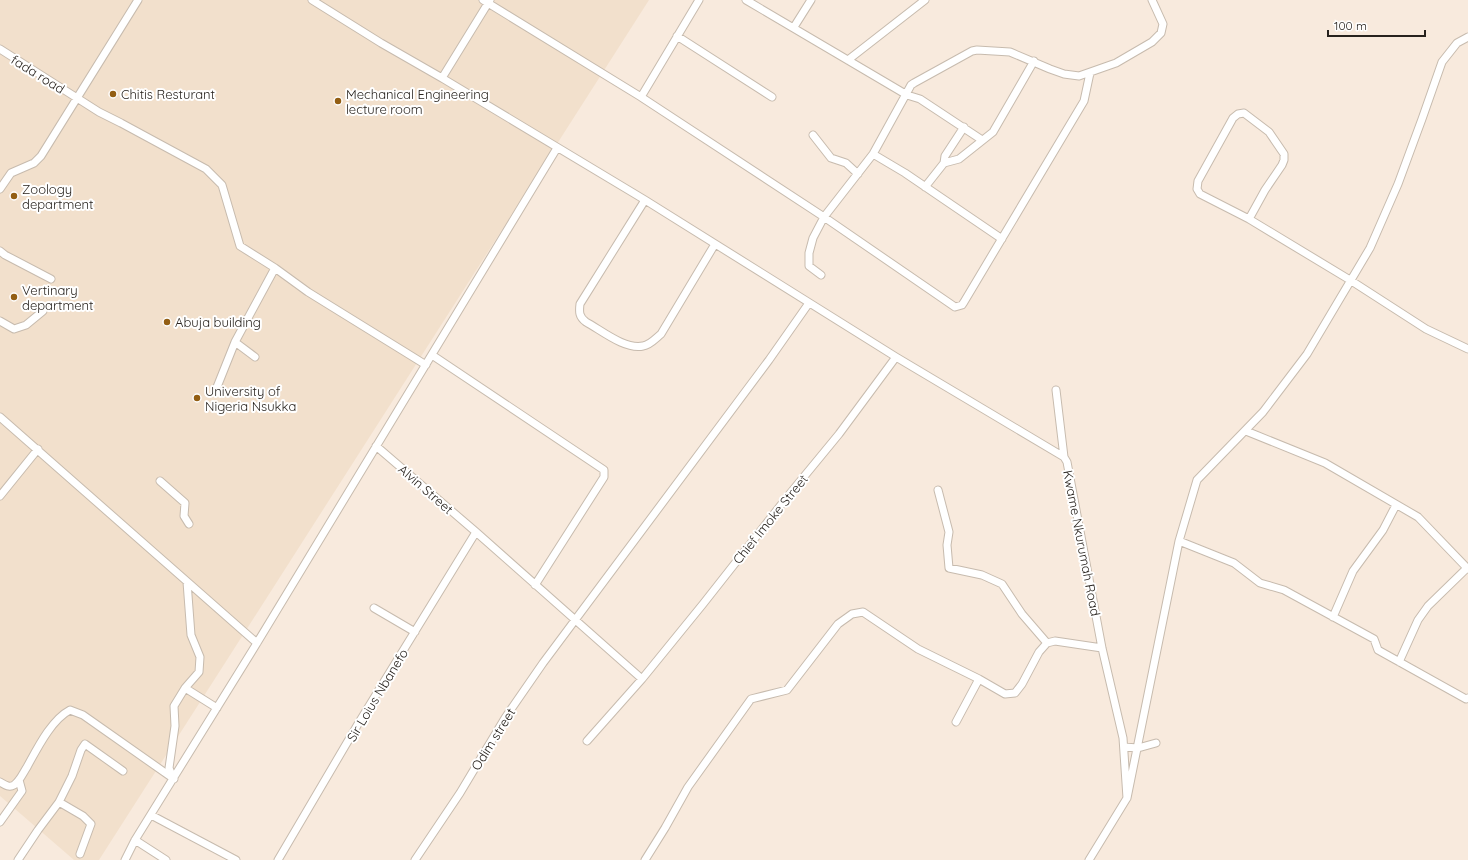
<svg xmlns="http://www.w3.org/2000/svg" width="1468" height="860" font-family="Quicksand,sans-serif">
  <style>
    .built { fill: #f2e0cc }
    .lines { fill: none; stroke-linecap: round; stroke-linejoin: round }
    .minor-casing { stroke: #c7bbae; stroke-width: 9 }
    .minor { stroke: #fff; stroke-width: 7 }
    .poi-dot { fill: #935e13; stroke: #fff; stroke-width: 1.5 }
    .labels { text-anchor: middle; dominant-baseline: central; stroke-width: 4; stroke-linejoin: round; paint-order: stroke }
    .street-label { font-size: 13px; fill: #27221d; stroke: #fff }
    .poi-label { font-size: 13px; fill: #27221d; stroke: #fff; text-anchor: start }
  </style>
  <rect width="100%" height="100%" fill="#f8eadd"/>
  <path class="built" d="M0 0H649L99 860H74L0 796Z"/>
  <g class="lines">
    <g class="minor-casing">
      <path id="minor" d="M312 0 381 43 442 78
        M483 0 641 97 824 217 955 307 962 305 964 302 1084 101 1090 73
        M490 0 442 78 645 200 896 357 1064 457 1067 462 1102 648 1123 738 1127 798
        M746 0 907 95 920 99 982 140
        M794 27 811 0
        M677 36 772 97
        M0 49 99 112 121 123 206 169 222 185 240 246 275 268 308 292 426 365
        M848 60 925 0
        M641 97 699 0
        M813 135 831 158 846 163 858 174
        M873 154 905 173 1002 239
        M944 163 959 159 993 132 1034 61
        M925 187 944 163 945 156 964 127
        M0 189 11 173 34 163 41 156 138 0
        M645 200 580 304C579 312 579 317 586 322 601 330 625 350 643 346 650 345 655 339 661 334L715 244
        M1249 219 1265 190 1282 165 1284 160V154L1269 132 1244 113 1238 114 1233 118 1198 181 1197 189 1200 194 1249 219 1350 280 1426 329 1468 349
        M0 251 5 255 51 279
        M821 275 809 266V253L813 238 824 217 873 154 911 85 914 83 972 51 977 50 1010 52 1050 69 1064 74 1079 76 1116 63 1152 42 1161 33 1163 24 1152 0
        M0 321 14 329 26 325 43 311
        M235 342 275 268
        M432 355 604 470V477L535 585
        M217 387 235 342 255 357
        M1056 390 1064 457
        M0 417 257 643
        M1246 431 1325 463 1418 517 1468 569
        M376 446 476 532 642 679
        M160 481 185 503 184 516 189 524
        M938 490 949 532 947 545 949 568 982 575 1002 584 1022 614 1047 643
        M0 496 38 449
        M1179 541 1234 563 1260 583 1284 590 1374 639 1378 650 1466 699 1468 698
        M187 582 191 635 200 657 199 672 185 688 217 708
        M374 608 415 632
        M1333 617 1353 571 1383 530 1396 505
        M1399 662 1418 620 1428 606 1467 568
        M956 722 979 679
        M587 741 642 679 703 604 788 496 839 434 896 357
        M1124 747 1138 748 1156 743
        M173 778 169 768 175 726 174 706 185 688
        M0 782C5 785 9 788 14 785 20 781 23 773 27 767 37 749 51 720 70 710L83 715 174 779
        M59 802 83 816 91 824 80 854
        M151 815 236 860
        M0 822 22 791 19 780
        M135 840 166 860
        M18 860 38 830 59 802 72 776 81 750 85 744 123 771
        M125 860 135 840 257 643 557 148
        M278 860 358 724 476 532
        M415 860 460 793 505 718 543 663 769 360 809 303
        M645 860 665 828 688 787 751 699 787 690 838 624 852 614 863 612 918 649 979 679 1005 694 1015 693 1022 684 1039 652 1047 643 1055 641 1102 648
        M1089 860 1127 798 1179 541 1197 480 1263 412 1307 354 1370 248 1398 184 1422 119 1442 62 1457 43 1468 37"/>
    </g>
    <use href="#minor" class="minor"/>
  </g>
  <g class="poi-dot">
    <circle cx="113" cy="94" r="4"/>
    <circle cx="338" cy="101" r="4"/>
    <circle cx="14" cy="196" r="4"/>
    <circle cx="14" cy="297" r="4"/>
    <circle cx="167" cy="322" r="4"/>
    <circle cx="197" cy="398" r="4"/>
  </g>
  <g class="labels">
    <g class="street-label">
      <text transform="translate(38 74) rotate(32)">fada road</text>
      <text transform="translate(426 489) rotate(41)">Alvin Street</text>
      <text transform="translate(770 519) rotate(-51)">Chief Imoke Street</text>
      <text transform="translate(1082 543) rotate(79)">Kwame Nkurumah Road</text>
      <text transform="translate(377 695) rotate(-59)">Sir Loius Nbanefo</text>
      <text transform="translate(493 739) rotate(-58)">Odim street</text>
    </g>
    <g class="poi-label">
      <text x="121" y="94">Chitis Resturant</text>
      <text x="346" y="94">Mechanical Engineering<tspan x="346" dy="15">lecture room</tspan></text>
      <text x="22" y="189">Zoology<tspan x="22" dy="15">department</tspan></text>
      <text x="22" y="290">Vertinary<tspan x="22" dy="15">department</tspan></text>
      <text x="175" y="322">Abuja building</text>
      <text x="205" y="391">University of<tspan x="205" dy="15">Nigeria Nsukka</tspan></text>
    </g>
  </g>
  <path d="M1328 30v6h97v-6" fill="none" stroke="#27221d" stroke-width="2"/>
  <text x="1334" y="30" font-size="12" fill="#27221d" stroke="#ffffff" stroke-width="3" paint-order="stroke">100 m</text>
</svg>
